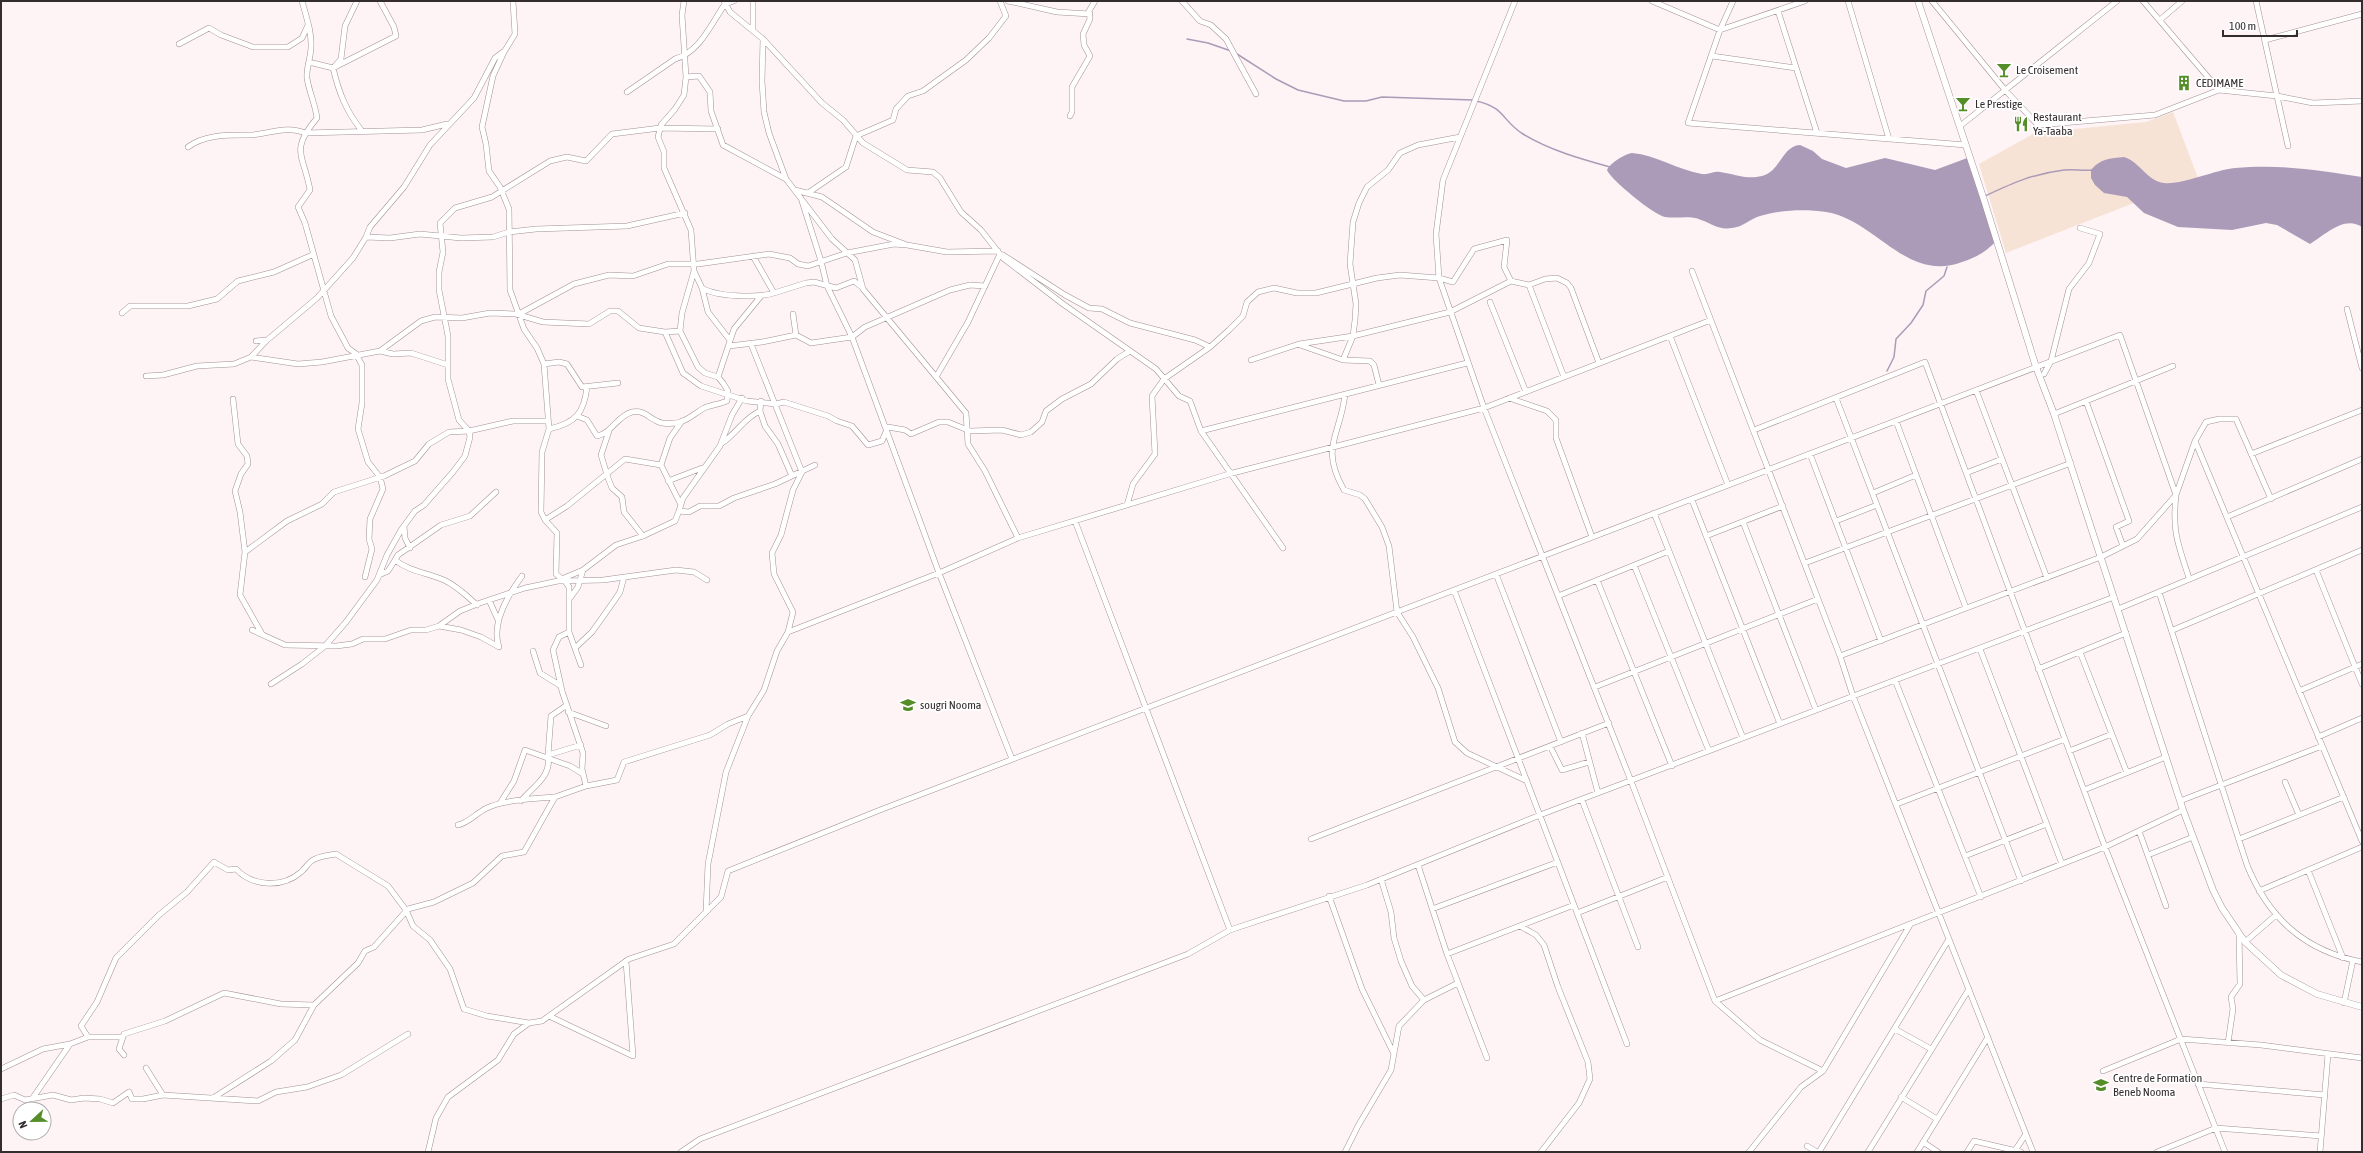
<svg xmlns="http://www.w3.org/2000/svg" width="2363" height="1153" font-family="'Asap Condensed',sans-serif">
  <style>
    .green { fill: #f7e3d5 }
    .water { fill: #ab9bb8 }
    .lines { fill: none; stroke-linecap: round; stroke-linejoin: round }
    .stream { stroke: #ab9bb8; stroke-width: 1.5 }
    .minor-casing { stroke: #a29194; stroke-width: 6 }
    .tertiary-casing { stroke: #a29194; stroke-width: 7 }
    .minor { stroke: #fff; stroke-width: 5 }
    .tertiary { stroke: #fff; stroke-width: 6 }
    .labels { text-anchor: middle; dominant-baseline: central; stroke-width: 3.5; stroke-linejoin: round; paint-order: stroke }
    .poi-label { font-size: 12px; fill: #342d2f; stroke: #fff; text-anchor: start }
  </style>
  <rect width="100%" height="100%" fill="#fef3f5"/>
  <path class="green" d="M2173 112 2198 178 2006 253 1979 164 2035 133 2146 122Z"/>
  <path class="water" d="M1800 145 1813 151 1822 159 1846 168 1885 158 1935 170 1970 157 1997 240C1986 252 1977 257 1962 262 1906 283 1875 219 1826 212 1805 209 1780 210 1760 216 1750 219 1743 227 1732 228 1718 230 1713 224 1701 220 1690 215 1677 219 1665 217 1654 215 1611 180 1607 170 1610 163 1625 154 1632 153 1656 155 1678 170 1702 174 1708 175 1714 171 1720 172 1735 174 1746 180 1762 176 1780 172 1782 146 1800 145Z
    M2124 157C2139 161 2147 181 2164 183 2183 185 2214 170 2235 168 2280 164 2317 170 2362 177V227C2344 215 2325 235 2310 244L2277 225 2266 223 2232 230 2178 227 2144 213 2127 197 2104 193 2095 185 2091 178V170C2100 159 2110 158 2124 157Z"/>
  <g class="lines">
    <path class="stream" d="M1187 39 1208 43 1231 51
      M1237 54 1276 79 1298 90 1344 101H1366L1382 97 1473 100
      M1476 101C1505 107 1502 121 1523 134 1549 150 1581 159 1610 167
      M1985 196C2013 183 2032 174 2064 170 2073 169 2083 171 2092 170
      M1887 371 1894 357 1896 339 1911 323 1923 305 1926 291 1944 276 1947 267"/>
    <g class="minor-casing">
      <path id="minor" d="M302 1C306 16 312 32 311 47 311 57 306 68 307 78 309 92 315 103 317 118 289 151 304 155 310 190L298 207 305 223 331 316 348 348 356 354 362 365V403L358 429 368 462 380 477 383 489 370 519 369 539 372 549 365 577
        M513 1 515 34 504 52 493 76 482 127 486 144 489 171 500 187 509 209 510 290 524 329 537 348 544 364 549 429 542 452 541 512 545 520 557 533 556 574 565 581 569 587V632L581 665
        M724 1 730 12 763 39 822 103 843 120 863 143 907 170 933 172 940 178 961 212 981 230 1003 258 1063 304 1156 369 1179 396 1190 401 1201 431 1283 548
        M1008 1 1057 12 1090 14
        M1182 1 1200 21 1211 25 1226 39 1256 94
        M1515 1 1443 180 1436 234 1439 278 1484 408 1631 781 1715 1001 1760 1040 1823 1071
        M1652 1 1720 30 1805 1
        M1733 1 1720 30 1688 123 1966 145
        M1848 1 1889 139
        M1932 1 2005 90 2038 125 2155 115 2219 90 2277 96 2313 103 2362 101
        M2143 1 2219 90
        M2256 1 2288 146
        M1778 11 1817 133
        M2160 20 2182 1
        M753 29V1
        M763 39 762 81 764 112 769 133 786 179 832 239 855 260 863 289 966 413 968 444 985 471 1018 538
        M2265 40 2362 14
        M179 44 209 28 221 35 253 47H288L302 38 308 25
        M1712 56 1796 68
        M309 62 333 68 396 36 394 27 380 1
        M335 66 341 59 345 26 357 1
        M333 68C339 93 346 111 362 131
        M686 77 699 76 710 92 711 111 723 145 786 179
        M627 92 675 59C700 52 711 24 725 4L734 1
        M1070 116 1072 112V87L1090 56 1084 45 1083 34 1090 19 1089 11 1095 1
        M1960 126 2117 1
        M188 147C205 134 229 135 250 135 269 134 287 125 305 133L422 130 447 124
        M795 190 822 197 873 232 907 245 947 252 998 251
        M808 193 846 167 856 136 893 120 896 109 908 96 923 91 966 60 989 38 1006 16 1000 1
        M801 198 821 261 827 286 852 337 939 573 1012 759
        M366 237 370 227 404 187 430 145 474 98 495 58 503 52
        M1003 255 1065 295 1089 308 1102 309 1130 323 1195 340 1210 347
        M694 271 702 288 708 312 729 339
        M1692 271 1840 656 1853 696 2033 1152
        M1529 285 1564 377
        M702 288C717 297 758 298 774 293L753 256
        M774 293 806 283 814 282 836 288 854 281 863 288
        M1490 302 1526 392
        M2347 309 2362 368
        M122 313 130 306H188L217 299 238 281 274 272 312 255
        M519 314 574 284 609 275 633 276 668 264H698L769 254 790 258 798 264 808 266 847 253 894 244 907 245
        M793 314 796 335
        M665 332 683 373 701 386 747 401 776 404 784 402 828 416 837 421 852 426 868 445 882 441 888 427 905 430 911 434 939 422H948L970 431 1002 430 1021 435 1031 432 1042 422 1046 411 1062 399 1091 384 1117 359 1130 351
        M1670 336 1728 485
        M256 341 267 340 272 336 317 298 353 258 366 237 390 238 420 234 461 238 493 237 509 232 536 229 627 226 685 213
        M1300 345 1343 360 1370 361 1374 365 1379 385
        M729 346 762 342 796 335 811 343 852 337 865 327 950 290 970 285 985 286
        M380 351 421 321 435 317 462 318 490 313 516 314 543 322 589 324 610 311H618L639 328 665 332 680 331
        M251 357 267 340
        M1251 360 1299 344 1353 336 1450 312 1511 281 1529 285 1545 279 1557 278 1567 283 1571 288 1599 363
        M1343 360 1353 336 1355 320 1356 304 1350 264 1353 222 1359 203 1367 187 1388 170 1400 153 1418 145 1460 137
        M544 364 559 362 567 364 582 387 618 383
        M2044 374 2051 361 2069 289 2089 263 2100 234 2080 228
        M146 376 163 375 197 366 234 364 251 357 298 364 322 362 380 351 393 354 411 353 448 365
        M718 377 734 329 761 296
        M936 377 968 322 1000 254
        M1976 390 2047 578
        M1345 394C1341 435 1319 446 1344 490L1360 495 1365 499 1382 527 1389 546 1397 612 1413 637 1438 688 1455 742 1467 753 1527 781
        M1509 398 1547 411 1556 420V438L1592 537
        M1836 398 2021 881
        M233 399 238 444 247 456 248 464 241 474 235 491 240 512 245 552 240 595 262 634
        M2086 401 2129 521 2116 527 2123 546
        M760 411 765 426 778 444 792 476
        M2054 414 2173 366
        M577 416 587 420 597 436C612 433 617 416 632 412 645 409 651 421 662 423 683 426 689 417 704 408 711 405 720 404 727 401L728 391 723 383 718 377 705 373 698 367 680 331 682 313 694 271 691 230 664 168V152L658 137 661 125 675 109 684 95 686 77 682 15 684 1
        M1896 421 1966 608
        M549 429C576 423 584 413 587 387
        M1754 430 1925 362 2105 847 2225 1152
        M609 431 601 455 608 478 612 488 622 497 624 512 643 536
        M1201 431 1467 363
        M2195 441 2362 841
        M722 443C736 434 744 418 760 411L761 401
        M1810 454 1881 641
        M2251 454 2362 410
        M661 465 670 438 682 421
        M1966 473 2002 459
        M668 481 702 468
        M1873 493 1916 475
        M1692 500 1780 724
        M1127 505 1133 484 1155 454 1152 396 1164 379 1210 347 1229 330 1243 316 1247 302 1258 292 1274 288 1297 293H1316L1377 278 1400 275 1439 278 1453 282 1474 249 1507 240 1504 267 1511 281
        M679 511 683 498 720 446 732 415 742 398
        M1654 513 1743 738
        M2227 517 2362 459
        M545 520 567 506 625 459 661 465 680 503
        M1075 521 1230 930
        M1836 521 1877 505
        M1743 522 1816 710
        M404 526 405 538 410 548
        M1706 536 1783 506
        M245 552 287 521 322 504 334 492 384 476 415 461 429 444 449 432 469 431 513 421H548
        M395 560 398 555 441 525 470 516 496 492
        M1805 563 2071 463
        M1634 565 1709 751
        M2316 570 2362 684
        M1496 574 1561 742
        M379 575 388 571 395 560C410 572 429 573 444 580 457 586 467 596 477 605
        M1597 580 1672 766
        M565 581 564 578 583 570 616 545 643 536 675 521 679 511 689 512 700 506H719L734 498 775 484 815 465
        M1454 590 1627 1044
        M2159 592 2247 865C2269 919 2305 951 2362 962
        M1558 596 1669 551
        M570 598 578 587 583 570
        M489 600 498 620
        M2118 609 2362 507
        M439 626 460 611 480 603 525 588 558 581 603 580 676 570 694 572 707 580
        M252 630 285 645 336 646 352 644 363 639H385L411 630H426L439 626 461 630 481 637 499 647
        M2173 630 2362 550
        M569 632 559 637 553 650 562 691 583 753 582 769 586 786
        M788 632 939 573 1018 538 1229 474 1484 408 1711 320
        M499 647C491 624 508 595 522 576
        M575 648 592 632 614 601 620 592 624 577
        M1980 649 2062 864
        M533 651 540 673 561 686
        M2080 652 2127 773
        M1840 656 2101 557 2137 539 2176 495 2195 441 2206 422 2219 419H2236L2271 499
        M2038 669 2126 633
        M1895 680 1981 897
        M271 684 302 664 325 646 346 622 377 580 387 555 401 530 415 511 424 505 453 472 465 456 470 437 469 431 459 420 448 379V336L439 290V272L443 252 440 223 455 208 492 197 550 161 567 157 586 161 612 134 660 128 718 129
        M1595 687 1818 599
        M2299 691 2362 664
        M568 712 606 726
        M1582 733 1598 793
        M2318 737 2362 718
        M1550 746 1562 770 1589 762
        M2069 751 2112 734
        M548 755 551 716 567 705
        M2285 782 2299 815
        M2084 790 2166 757
        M1582 800 1638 947
        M521 801C533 786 552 777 548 755L581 745
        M2180 801 2322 746
        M500 803 514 781 525 750 570 766 583 774
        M1897 804 2065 739
        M458 825C470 822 476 813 487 808 502 800 537 798 555 797
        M2139 831 2166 906
        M1311 839 1609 723
        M2239 839 2344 797
        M2148 855 2193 837
        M1965 856 2047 824
        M1418 865 1447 954 1487 1058
        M2308 870 2343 958
        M1381 879 1391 912 1394 938 1401 961 1412 986 1424 1000
        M2259 891 2362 847
        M1329 896 1362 989 1394 1054
        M1432 909 1558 862
        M706 912 708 864 726 772 748 716
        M1577 913 1668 877
        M1520 926 1536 935 1544 945 1558 987 1588 1062 1590 1079 1579 1103 1541 1152
        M2245 942 2276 915
        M1447 954 1574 905
        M1715 1001 2105 847 2183 810
        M2344 1003 2353 960
        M314 1005 358 963 365 951 374 947 408 909 434 902 473 883 502 856 524 852 555 797 586 786 617 780 624 762 710 735 728 724 748 716 764 690 777 651 788 632 793 612 774 574 772 553 781 535 793 490 802 472 751 344
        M549 1016 633 1056 626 961
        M1895 1029 1931 1049
        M123 1037H88L81 1026 97 1002 116 958 159 915 187 892 214 862 228 870 236 869C253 887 283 888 301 872 306 868 309 861 315 859 321 856 329 855 336 854L388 886 406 910 413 926 430 940 450 969 464 1009 487 1016 529 1023
        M2228 1043 2233 1009 2231 997 2240 984 2239 934
        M124 1055 119 1049 124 1034 165 1021 224 993 281 1004 314 1005 295 1040 271 1061 213 1098
        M146 1068 163 1095 258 1101 276 1092 307 1087 341 1075 408 1034
        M1 1069 43 1049 70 1044
        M2103 1071 2181 1039 2261 1045 2362 1058
        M2198 1084 2325 1095
        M1901 1097 1937 1119
        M1 1099 14 1095 25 1100 53 1095 71 1100 84 1098 100 1099 113 1103 129 1092 132 1099H143L163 1095
        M32 1099 70 1044 88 1037
        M1923 1142 1938 1152
        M1807 1146 1817 1152
        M428 1152 436 1118 448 1097 498 1060 514 1034 529 1023 542 1021 629 959 674 944 721 897 728 871 880 810 2120 335 2176 495C2172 532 2178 544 2189 578
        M681 1152 700 1139 1188 954 1230 930 1367 885 1540 815 2114 597
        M1345 1152 1358 1126 1391 1070 1399 1026 1424 1000 1458 983
        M1749 1152 1801 1087 1823 1071 1910 925
        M1819 1152 1949 939
        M1868 1152 1969 989
        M1917 1152 1988 1037
        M1967 1152 1974 1141 2021 1152
        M2014 1152 2026 1134
        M2157 1152 2216 1128 2321 1136
        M2320 1152 2328 1054"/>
    </g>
    <g class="tertiary-casing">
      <path id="tertiary" d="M1918 1 1984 200 2036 367 2054 414 2183 810 2213 890 2222 908 2245 942 2281 975 2317 994 2362 1007"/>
    </g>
    <use href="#minor" class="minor"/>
    <use href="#tertiary" class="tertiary"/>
  </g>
  <defs>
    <g id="bar-bare" transform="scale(1.2)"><path d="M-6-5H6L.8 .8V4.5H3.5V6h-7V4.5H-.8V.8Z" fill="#558d29" stroke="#fff" stroke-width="2.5" paint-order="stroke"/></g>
    <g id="building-bare" transform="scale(1.2)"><path d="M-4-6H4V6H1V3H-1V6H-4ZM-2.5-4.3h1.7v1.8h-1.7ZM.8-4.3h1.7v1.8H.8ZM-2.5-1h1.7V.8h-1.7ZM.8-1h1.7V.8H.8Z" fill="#558d29" stroke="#fff" stroke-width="2.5" paint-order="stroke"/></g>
    <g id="restaurant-bare" transform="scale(1.2)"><path d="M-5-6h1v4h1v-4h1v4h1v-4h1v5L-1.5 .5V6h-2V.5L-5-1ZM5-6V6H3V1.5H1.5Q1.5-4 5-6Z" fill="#558d29" stroke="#fff" stroke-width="2.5" paint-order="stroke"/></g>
    <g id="school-bare" transform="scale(1.2)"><path d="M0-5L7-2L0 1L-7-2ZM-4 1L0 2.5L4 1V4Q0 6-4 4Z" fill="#558d29" stroke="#fff" stroke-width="2.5" paint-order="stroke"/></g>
  </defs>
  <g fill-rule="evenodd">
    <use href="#bar-bare" x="2004" y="70"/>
    <use href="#building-bare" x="2184" y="83"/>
    <use href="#bar-bare" x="1963" y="104"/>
    <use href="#restaurant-bare" x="2021" y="124"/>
    <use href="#school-bare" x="908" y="705"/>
    <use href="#school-bare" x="2101" y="1085"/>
  </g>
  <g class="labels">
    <g class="poi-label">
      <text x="2016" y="70">Le Croisement</text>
      <text x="2196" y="83">CEDIMAME</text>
      <text x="1975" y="104">Le Prestige</text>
      <text x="2033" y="117">Restaurant<tspan x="2033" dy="14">Ya-Taaba</tspan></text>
      <text x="920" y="705">sougri Nooma</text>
      <text x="2113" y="1078">Centre de Formation<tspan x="2113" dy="14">Beneb Nooma</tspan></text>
    </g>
  </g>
  <rect width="2363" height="1153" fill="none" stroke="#342d2f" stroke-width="4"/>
  <g transform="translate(32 1121) rotate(248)"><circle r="19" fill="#ffffff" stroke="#aeabac"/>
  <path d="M0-3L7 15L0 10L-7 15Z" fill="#558d29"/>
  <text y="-6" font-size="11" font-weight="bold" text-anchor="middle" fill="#342d2f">N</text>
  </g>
  <path d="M2223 30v6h74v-6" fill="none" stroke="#342d2f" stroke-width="2"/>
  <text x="2229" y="30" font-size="12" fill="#342d2f" stroke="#ffffff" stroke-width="3" paint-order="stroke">100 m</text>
</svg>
